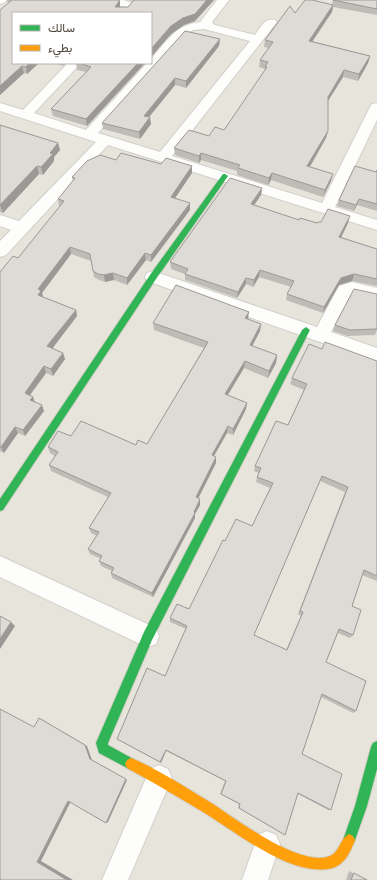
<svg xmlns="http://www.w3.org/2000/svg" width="377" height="880" font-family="'Sofia Sans Condensed',Vazirmatn,sans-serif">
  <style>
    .residential { fill: #e7e4dc; fill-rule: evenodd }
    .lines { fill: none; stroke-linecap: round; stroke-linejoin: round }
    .street-casing { stroke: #d2d0cb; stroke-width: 2 }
    .fast-casing { stroke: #d3cfc5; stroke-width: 2 }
    .slow-casing { stroke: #d3cfc5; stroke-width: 2 }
    .street { fill: #fdfdfc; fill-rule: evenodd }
    .fast { fill: #30b455; fill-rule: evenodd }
    .slow { fill: #ff9f0a; fill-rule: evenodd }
    .wall { fill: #bfbcb8; fill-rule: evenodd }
    .shaded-wall { fill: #9b9996 }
    .building { fill: #dedbd6; stroke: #9b9996; fill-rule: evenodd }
  </style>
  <rect width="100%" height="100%" fill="#f4f2ee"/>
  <path class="residential" d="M0 0H377V880H0ZM13 13H151V63H13Z"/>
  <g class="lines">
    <g class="street-casing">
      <path id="street" d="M0 0H7L4 3 0 4Z
        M104 0H123L133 3 135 5 129 13H117L123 7 106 2Z
        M217 0H229L212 22 215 25 255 35C260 28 265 17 275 20L277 22 172 156 322 203 370 107 372 104 377 103V120L335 207 377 220V230L108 145 6 255 0 257V241L11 230 0 226V215L19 221 96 142 0 111V103L23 110 68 63H81L34 113 86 130 147 63H151V59C167 41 175 25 200 22ZM204 29 250 41 160 152 98 133 187 33 193 30Z
        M153 271 317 327 339 286 352 282 377 288V300L351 294 331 332 377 348V362L147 281 145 277 147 273Z
        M0 556 156 628 159 636 156 644 148 647 140 644 0 577Z
        M159 765 168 769 172 778 128 880H102L150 769Z
        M267 831 276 835 280 844 268 880H242L258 835Z"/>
    </g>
    <g class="fast-casing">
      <path id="fast" d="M223 174H225L228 176 156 279 3 510 0 511V499L150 275Z
        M306 327 310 330 152 640 108 743V745L135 760 137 764 135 768 131 770 99 753 96 743 144 632 302 330Z
        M377 741V769L367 806 355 840 353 844 349 846 345 844 343 840 355 806 371 747 373 743Z"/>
    </g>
    <g class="slow-casing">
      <path id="slow" d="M131 758C158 769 188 789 213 804 237 820 301 868 330 856 340 852 340 838 349 834L353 836 355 840C350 853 344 867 328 869 288 875 236 832 203 812 178 797 153 782 127 768L125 764 127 760Z"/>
    </g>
    <use href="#street" class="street"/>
    <use href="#fast" class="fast"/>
    <use href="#slow" class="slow"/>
  </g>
  <path class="wall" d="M7 0H120V7H128L133 1 128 0H214L195 21 184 25 171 34 151 57V13H13L39 63 27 74 24 73 0 95 9 2H7Z
    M333 0H377V15L333 7 332 12 312 41 370 56 368 63 358 81 343 77 328 101V131L326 138 310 167 333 174 331 181 323 197 271 180 268 185 237 175V171L201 160 199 163 175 155 174 148 209 136 224 130 265 70V69L259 67 260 60 269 48 264 47 265 40 295 13 332 5Z
    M220 39 219 46 186 88 175 85 149 117 151 124 140 139 103 129 102 123Z
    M54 63H66L63 66Z
    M76 63H145L87 126 53 116 51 109 86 72 77 70Z
    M0 125 58 143 60 150 54 157V161L43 175 39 174 3 213 0 212Z
    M116 160 192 173 175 198 190 210 151 262 146 260 127 285 114 280 105 282 99 280 94 277 91 261 71 254 42 293 43 297 76 310 77 316 52 348 63 353 65 359 53 376 46 373 30 395 33 397 35 402 44 411 25 436 18 433 4 453 0 451V272L18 258 60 207 59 206 58 199 73 181 72 177Z
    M377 170V211L357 205 354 211 337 206 339 200 376 172Z
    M262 188 261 195 254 205 299 220 317 223 321 222 348 223 341 237 377 249V286L352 281 339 285 323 313 286 300 287 294 291 287 259 277 253 287 246 284 237 298 185 280V274L171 269 170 262Z
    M377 294V330L375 335 347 336 333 331 335 325Z
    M248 319 261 324 260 331 252 346 277 355 276 363 268 378 244 368 228 395 247 403 246 409 233 435 227 433 214 456 216 457V463L198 498 200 499V505L195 514V518L153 597 112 578 111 573 112 571 101 566 99 561 101 559 90 554 88 549 97 536 91 533 89 528 108 497 51 471 49 465 55 456 50 453 48 447 71 436 136 445 147 444 204 348 154 330 153 323Z
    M322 349 377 361V581L362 575 352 606 353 635 350 638 338 633 326 662 356 711 353 713 321 697 302 754 331 810H328L298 794 285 835 238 808 239 804 220 794 225 781 166 751 161 763 117 739 165 676 186 629 170 622V618L189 609 225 541 252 526 270 488 256 482 257 477 259 473 254 471 255 466 288 425 304 390 290 384 292 378ZM320 481 345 492 298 614 301 616 286 650 254 635Z
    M349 871 367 880H346Z"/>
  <path class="shaded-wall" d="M120 0V8L115 7Z
    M207 0H214L195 21 184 25 171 34 151 57V49L171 26Z
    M333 5 332 12 308 48 309 41Z
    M220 39 219 46 186 88V81Z
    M370 56 368 63 358 81 359 74Z
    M29 63H39L27 74 26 67Z
    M138 63H145L87 126 86 119Z
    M22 66 24 73 0 95V86Z
    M344 70 343 77 326 104 328 97Z
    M175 78V85L145 122 144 116Z
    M150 117 151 124 140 139 139 132Z
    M328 131 326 138 306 173 307 166Z
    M58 143 60 150 54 157V161L43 175 41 167 50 153Z
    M201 153V160L199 163V156Z
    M37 166 39 174 3 213 0 205Z
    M192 166V173L171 204V197Z
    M272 173 271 180 268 185 269 178Z
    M333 174 331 181 323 197 325 190Z
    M262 188 261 195 250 211 251 204Z
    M359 199 357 205 354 211 356 205Z
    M190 203V210L151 262V255Z
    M350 216 348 223 338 244 339 237Z
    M70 247 71 254 42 293 43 297 38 295V289Z
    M145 253 146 260 127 285V278Z
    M260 270 259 277 253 287 254 280Z
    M113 273 114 280 105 282 104 275Z
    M354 274 352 281 339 285 323 313 324 307 341 278Z
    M246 278V284L237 298 238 292Z
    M76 310 77 316 49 353 47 346Z
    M249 312 248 320 245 318Z
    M261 324 260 331 249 352 250 345Z
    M63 353 65 359 53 376 51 369Z
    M277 355 276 363 268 378 269 371Z
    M245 361 244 368 224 401 225 394Z
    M44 366 46 373 27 399 25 393Z
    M33 397 35 403 30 400Z
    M247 403 246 409 233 435V429Z
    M42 405 44 411 25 436 23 430Z
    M228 426 227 433 211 461 212 455Z
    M15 427 18 433 4 453 1 447Z
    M216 457V463L196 503V497Z
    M200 499V505L195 514V518L153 597 152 593Z
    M11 622 15 626 0 649V639Z
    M39 718 87 746 92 760 127 780 108 822 106 823Z
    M166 750V751L161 763 160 762Z
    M68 801H71L41 861 73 880H67L37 862Z"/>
  <path class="building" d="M12 0H120L115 7H128L134 0H207L195 14 183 18 171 26 151 49V13H13V63H29L26 67 22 66 0 86V10Z
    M305 0H312L333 5 309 41 370 56 359 74 344 70 328 97V131L307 166 333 174 325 190 272 173 269 178 238 168 240 165 201 153 199 156 174 148 189 130 209 136 215 127 224 130 267 67H265L268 62 260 60 273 42 265 40 290 6 295 13Z
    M333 0H377V9Z
    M185 31 220 39 186 81 175 78 144 116 150 117 139 132 102 123Z
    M79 63H138L86 119 51 109 91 67Z
    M0 125 58 143 50 153 53 154 41 167 37 166 0 205Z
    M121 153 161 164 166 158 192 166 171 197 190 203 151 255 145 253 127 278 113 273 104 275 98 274 93 271 90 254 70 247 38 289 41 291 38 295 76 310 47 346 63 353 51 369 44 366 25 393 33 397 30 400 42 405 23 430 15 427 1 447H0V272L13 256 18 258 64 201 58 199 75 178 72 177 87 161 100 155 116 160Z
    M355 166 376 172 377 170V204L359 199 356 205 339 200Z
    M230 178 262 188 251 204 299 220 300 218 317 223 318 222H321L328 209 350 216 339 237 377 249V279L354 274 341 278 324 307 287 294 294 281 260 270 254 280 246 278 238 292 185 274 188 269 170 262Z
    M176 285 249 312 245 318 261 324 250 345 277 355 269 371 245 361 225 394 247 403 233 429 228 426 212 455 216 457 196 497 200 499 194 512 195 513 152 593 111 573 114 568 99 561 102 556 88 549 99 532 89 528 111 493 49 465 58 452 48 447 58 431 71 436 81 421 136 445 138 440 147 444 208 342 153 323Z
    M354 289 377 294V329L350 330 335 325Z
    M325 342 377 361V576L364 570 352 606 361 610 353 635 339 629 326 662 366 681 356 711 322 694 302 754 342 774 331 810 298 793 285 835 239 808 240 804 221 794 226 781 166 750 160 762 117 739 147 668 165 676 187 626 170 618 177 604 189 609 223 540 225 541 236 519 252 526 273 483 257 477 261 468 255 466 276 421 288 425 307 384 292 378 309 344 322 349ZM322 476 348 487 300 611 303 612 287 650 254 635Z
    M0 616 11 622 0 639Z
    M0 709 34 727 39 718 85 745 90 759 126 779 106 823 68 801 37 862 67 880H0Z
    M354 873 367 880H351Z"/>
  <rect x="12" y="12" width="140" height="52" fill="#ffffff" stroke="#b7b4b0"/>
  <rect x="20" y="25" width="20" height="6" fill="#30b455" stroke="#b7b4b0"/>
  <text x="48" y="32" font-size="12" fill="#4b4439">سالك</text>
  <rect x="20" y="45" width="20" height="6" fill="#ff9f0a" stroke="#b7b4b0"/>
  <text x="48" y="52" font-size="12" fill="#4b4439">بطيء</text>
</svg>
